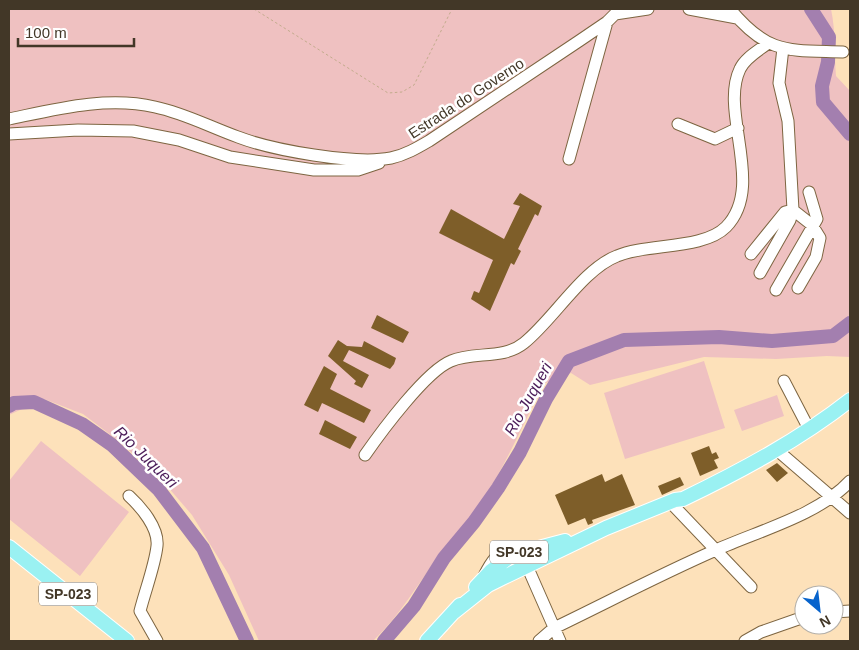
<svg xmlns="http://www.w3.org/2000/svg" width="859" height="650" font-family="Arial,sans-serif">
  <style>
    .green { fill: #efc1c1 }
    .lines { fill: none; stroke-linecap: round; stroke-linejoin: round }
    .river { stroke: #a37faf; stroke-width: 14 }
    .building { fill: #7e5e29 }
    .minor-casing { stroke: #7d6541; stroke-width: 13 }
    .major-casing { stroke: #fff; stroke-width: 16 }
    .path { stroke: #c2ab8c; stroke-width: 1; stroke-dasharray: 2.5 2.5; stroke-linecap: butt }
    .minor { stroke: #fff; stroke-width: 11 }
    .major { stroke: #9af1f2; stroke-width: 14 }
    .labels { text-anchor: middle; dominant-baseline: central; stroke-width: 5; stroke-linejoin: round; paint-order: stroke }
    .shield { fill: #fff; stroke: #7b7368; stroke-width: 1 }
    .shield-label { font-size: 14px; font-weight: bold; fill: #423727 }
    .street-label { font-size: 15px; fill: #423727; stroke: #fff }
    .water-label { font-size: 16px; font-style: italic; fill: #4c1e5a; stroke: #fff }
  </style>
  <rect width="100%" height="100%" fill="#fde1ba"/>
  <path class="green" d="M9 9H831C836 33 834 52 836 76L850 91V357L827 356 776 359 704 357 590 385 571 373 543 384C525 422 507 461 485 497 473 517 454 534 440 554 417 585 401 614 373 641H259L229 575 192 515 161 479 120 442 83 414 44 399 9 415Z
    M704 361 725 428 625 459 604 393Z
    M777 395 784 416 742 431 734 410Z
    M41 441 129 512 80 576 9 519V481Z"/>
  <g class="lines">
    <path class="river" d="M811 9 829 37 828 62 822 86 823 102 850 134
      M9 406 14 403 34 402 82 424 112 445 159 490 203 548 247 641
      M384 641 414 606 444 558 474 522 498 488 520 452 546 399 569 361 624 340 719 337 772 341 833 336 850 323"/>
  </g>
  <path class="building" d="M520 193 542 206 538 216 535 214 518 249 521 251 514 265 511 263 490 311 471 299 474 291 479 293 493 260 439 233 451 209 504 239 520 206 513 204Z
    M377 315 409 332 403 343 371 328Z
    M338 340 347 346 362 347 364 341 396 358 394 364 390 369 349 350 343 361 369 375 362 388 354 384 356 381 328 356Z
    M324 366 337 374 330 389 371 410 364 423 322 403 318 412 304 405Z
    M325 420 357 437 350 449 319 434Z
    M709 446 712 454 716 452 719 458 714 460 718 468 700 476 691 453Z
    M777 463 788 473 777 482 766 470Z
    M602 474 605 482 622 474 635 505 592 520 593 523 588 525 585 518 568 525 555 495Z
    M680 477 684 485 662 495 658 486Z"/>
  <g class="lines">
    <g class="minor-casing">
      <path id="minor" d="M689 9 737 18
        M730 9C768 55 788 50 843 52
        M615 14 648 9
        M9 119C57 109 107 96 155 107 184 113 210 127 238 137 272 150 355 165 391 158 405 155 417 148 429 141L579 41 607 22 620 9
        M678 124 715 139 738 128
        M9 134 78 130 133 131 179 140 230 157 314 170H358L379 163
        M569 159 607 22
        M751 254 785 212 793 210 812 225 820 238 816 257 798 288
        M760 273 790 220 793 210 788 121 779 83 783 48
        M776 290 817 219 809 192
        M784 381 809 429
        M777 450 850 513
        M365 455C381 432 426 371 451 361 474 351 503 360 524 343 553 320 583 269 617 256 647 243 703 250 726 227 766 186 719 112 740 69 745 58 758 51 767 44
        M129 496C141 507 159 528 157 546 155 565 145 591 140 611L157 641
        M670 502 751 587
        M527 566 560 641
        M484 576C491 562 497 552 513 548L521 551
        M834 612 850 611
        M539 641 554 628C608 602 661 574 716 550 758 531 819 515 850 481
        M745 641 761 632 804 617"/>
    </g>
    <g class="major-casing">
      <path id="major" d="M9 547 127 641
        M476 587 491 571 512 555 565 541
        M454 612 488 585 502 578 606 528 675 500 683 499C741 471 799 440 850 400
        M427 641 460 605"/>
    </g>
    <path class="path" d="M254 9 388 93 402 92 414 85 452 9"/>
    <use href="#minor" class="minor"/>
    <use href="#major" class="major"/>
  </g>
  <g class="labels">
    <g class="shield">
      <rect x="490" y="540.5" width="58" height="23" rx="4"/>
      <rect x="39" y="582.5" width="58" height="23" rx="4"/>
    </g>
    <g class="shield-label">
      <text x="519" y="552">SP-023</text>
      <text x="68" y="594">SP-023</text>
    </g>
    <g class="street-label">
      <text transform="translate(466 98) rotate(-33)">Estrada do Governo</text>
    </g>
    <g class="water-label">
      <text transform="translate(528 399) rotate(-61)">Rio Juqueri</text>
      <text transform="translate(146 457) rotate(44)">Rio Juqueri</text>
    </g>
  </g>
  <rect width="859" height="650" fill="none" stroke="#423727" stroke-width="20"/>
  <g transform="translate(819 610) rotate(152)"><circle r="24" fill="#ffffff" stroke="#b3afa9"/>
  <path d="M0-4L9 19L0 12L-9 19Z" fill="#0763cc"/>
  <text y="-8" font-size="14" font-weight="bold" text-anchor="middle" fill="#423727">N</text>
  </g>
  <path d="M18 38v8h116v-8" fill="none" stroke="#423727" stroke-width="2.5"/>
  <text x="25" y="38" font-size="15" fill="#423727" stroke="#ffffff" stroke-width="4" paint-order="stroke">100 m</text>
</svg>
